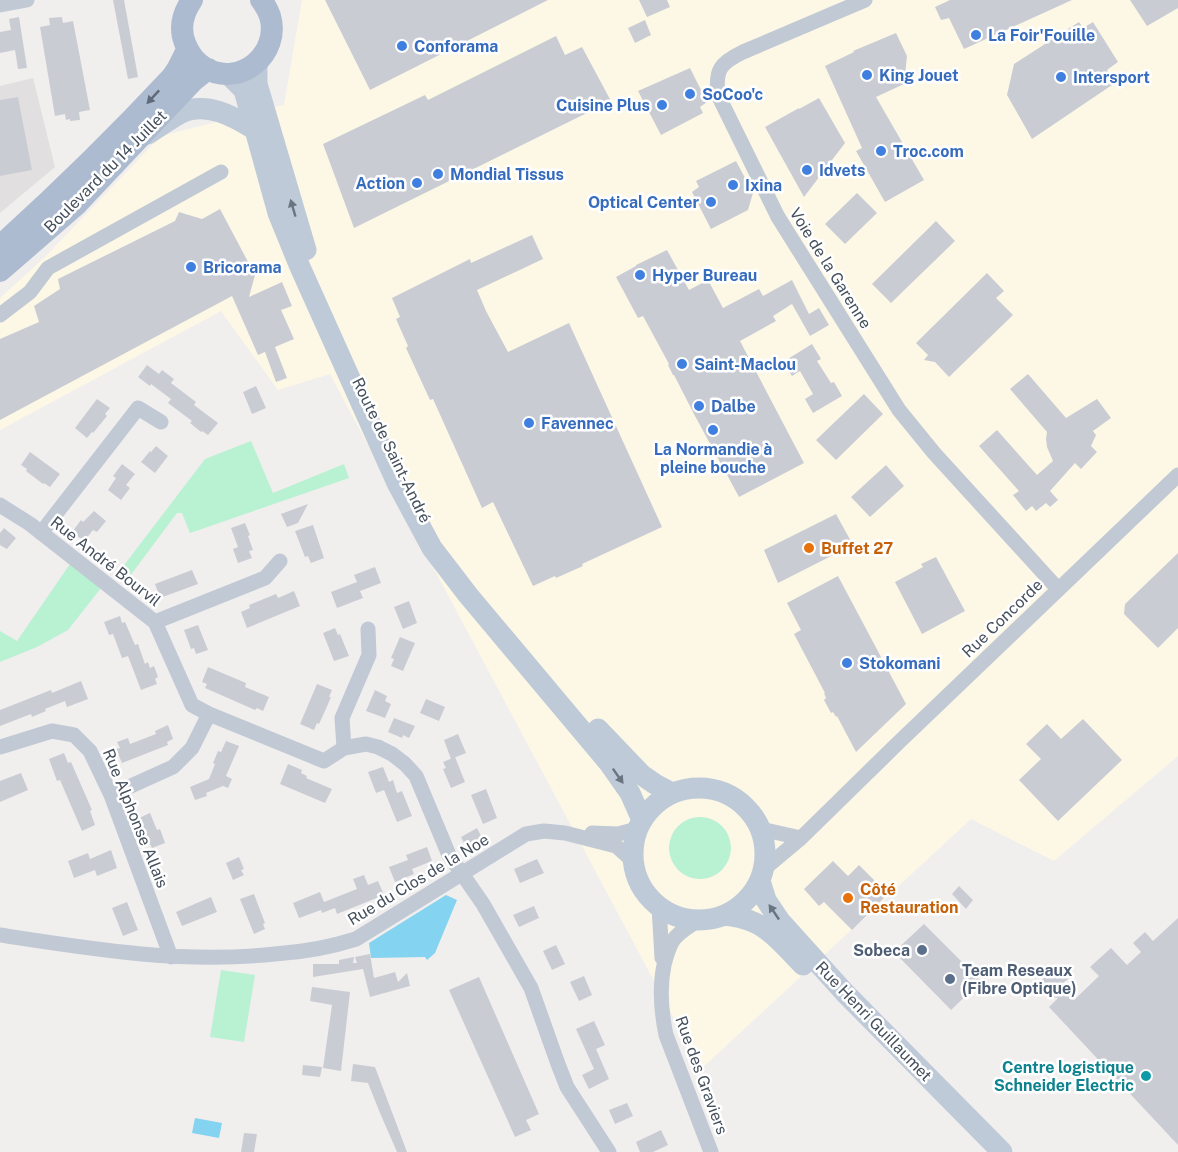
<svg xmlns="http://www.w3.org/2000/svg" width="1178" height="1152" font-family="'Public Sans',sans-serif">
<rect width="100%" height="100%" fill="#f1eeee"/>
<path fill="#fdf8e6" d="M302 0H1178V756L1054 861 971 819 701 1069 330 374 278 390 221 311 0 430V298L45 257 161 136 284 105Z"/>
<path fill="#e2dfe0" d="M33 78 55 167 0 213V86Z"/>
<path fill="#b9f1d3" d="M251 441 273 493 344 464 349 478 190 533 182 513H177L124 584 115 577 205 459Z
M70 564 101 588 68 630 37 647 0 662V631L17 641Z
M669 848a31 31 0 1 1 62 0a31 31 0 1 1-62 0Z
M221 970 255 975 244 1042 210 1037Z"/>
<path fill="#84d3f1" d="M446 895 457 900 435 953 427 960 425 957 371 958 369 943Z
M195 1118 222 1123 219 1138 192 1133Z"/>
<path fill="#caccd4" d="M113 0H124L138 77 128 79Z
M325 0H548L370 90Z
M639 0H667L670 7 647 17Z
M950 0H1072L964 49 949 18 941 20 935 7Z
M1130 0H1178V8L1147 26Z
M19 17 27 68 18 69 15 50 0 53V32L11 30 9 19Z
M62 17 63 23 73 21 90 110 79 112 80 120 70 121V119L66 120 65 114 55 116 40 27 50 25 49 18Z
M645 20 651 35 635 43 628 28Z
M1079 22 1083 28 1093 22 1118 62 1107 70 1115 83 1032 139 1007 95 1014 64Z
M896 33 907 56 904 84 876 97 924 180 885 202 856 151 862 148 825 66 854 52 853 51Z
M556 36 565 55 582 47 611 101 354 228 323 144 425 95 428 100Z
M690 68 707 102 700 107 703 113 661 135 638 91Z
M18 97 32 170 0 176V100Z
M819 98 845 143 804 197 765 127 799 108V109Z
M736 161 753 193 748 210 711 229 692 192 699 187 696 181Z
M857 193 877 213 845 244 825 224Z
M220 209 255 275 249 297 282 282 292 306 281 310 294 339 275 347 287 378 276 382 265 352 258 355 232 296 0 420V339L39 322 34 306 60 289 58 279 175 221 179 212 202 219Z
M936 221 955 241 891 303 872 284Z
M532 235 543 259 477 290 486 311 508 352 569 323 662 527 582 564 583 566 556 578 555 576 533 586 493 502 482 508 433 399 430 400 406 348 408 346 396 319 400 317 392 298 470 259 471 263Z
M667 250 689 290 708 280 723 308 759 289 763 296 792 280 809 314 819 308 829 325 810 336 792 304 773 316 776 321 740 341 804 463 739 497 695 416 674 375H673L668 365 669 364 643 316 638 318 616 277 636 266V265Z
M987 273 1004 291 996 298 1013 315 949 377 935 362 924 360 928 355 916 343Z
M812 344 821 359 817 361 831 383 834 382 842 396 813 413 805 399 813 394 800 371 792 376 783 362Z
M147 365 159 374 162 370 174 379 171 383 196 402 194 405 218 423 208 435 202 431 201 432 190 423 192 421 168 403 171 399 151 384 150 386 138 377Z
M1028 374 1066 418 1097 399 1111 418 1093 431 1096 435 1091 446 1097 452 1081 469 1075 463 1050 491 1058 500 1050 507 1046 503 1036 511 1032 506 1026 511 1013 495 1019 491 979 446 997 430 1037 475 1053 461 1047 447 1046 439 1047 432 1010 389Z
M256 386 266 408 252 414 243 392Z
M864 394 883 414 836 460 816 440Z
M97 399 110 408 105 414 107 416 93 433 92 432 87 438 75 428Z
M156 446 168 456 155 473 141 462 150 451 151 452Z
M30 452 60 474 50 487 44 483 43 484 26 471 27 469 21 465Z
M122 464 135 474 126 485 130 488 121 500 108 490 116 478 113 476Z
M886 465 904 486 870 517 851 497Z
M308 504 298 523 287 527 281 514Z
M94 511 106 521 97 532 93 530 84 541 72 532 81 520 83 522Z
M836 514 853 545 778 583 764 550Z
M245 523 250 535 248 536 253 550 249 551 252 558 238 563 233 549 238 547 231 528Z
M313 525 324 558 311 563 308 556 305 557 295 531Z
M4 528 16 538 7 549 0 545V533Z
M1178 553V628L1158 648 1124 614 1125 604Z
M936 557 965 611 922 634 895 582 923 567 921 564Z
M375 567 381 583 360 591 363 598 337 608 331 592 357 582 354 575Z
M192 570 198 584 160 598 155 584Z
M838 576 906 704 856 752 837 716 836 717 833 712 831 713 824 700 826 698 824 693H825L794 634 801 630 787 603Z
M294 591 300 606 247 628 241 612 250 608 249 605 276 594 278 598Z
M409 601 417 623 403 629 394 607Z
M120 616 122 623 125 622 135 645 138 644 145 664 148 662 150 668 154 666 158 677 155 679 157 684 141 690 128 656 122 658 113 634 109 635 104 622Z
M198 625 208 650 196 654 194 648 191 649 184 630Z
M335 628 338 635 340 634 349 656 334 661 323 633Z
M400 637 415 643 403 671 391 666 394 659 391 658Z
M208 667 246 683 245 687 269 697 263 711 257 708 255 710 205 688 207 684 202 682Z
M81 681 88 699 67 707 65 701 45 709 46 711 32 717 31 714 0 726V710L51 690 52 693Z
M317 684 332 690 329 697H331L325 711 319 724 317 723 314 730 300 724Z
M375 690 387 696 385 701 391 704 385 718 366 711Z
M426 699 445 707 439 721 420 713Z
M394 718 415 726 409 738 403 735 402 738 388 732Z
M1083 719 1122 760 1058 821 1019 780 1041 759 1026 744 1047 724 1061 739Z
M168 725 173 739 167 742 168 745 122 763 116 749 120 748 117 742 128 738 130 744 156 734 155 731Z
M458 734 466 753 451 759 444 740Z
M226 741 239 746 226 776 232 779 228 788 223 786 206 793 207 796 195 800 190 787 209 779 215 764 213 763 218 751 221 752Z
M64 753 68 763 71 762 92 810 90 811 95 825 82 831 60 780 57 781 49 759Z
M455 757 465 782 451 788 443 769 446 768 443 762Z
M288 764 302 770 301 773 307 776 306 778 332 789 325 803 280 784Z
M383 767 389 782 393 780 397 793 402 791 412 816 397 822 384 790 376 793 368 772Z
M21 773 28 790 0 802V781Z
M486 789 497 818 483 824 471 795Z
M150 813 157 830 160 829 165 843 152 848 149 842 146 843 137 819Z
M477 828 484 842 468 851 461 837Z
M427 847 432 861 412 869 414 874 395 882 389 867 408 860 406 855Z
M111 850 117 868 97 876 95 870 74 878 68 861 88 853 90 859Z
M239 857 244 869 241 870 244 875 233 880 226 863Z
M537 859 544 873 520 883 514 869Z
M833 861 848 876 859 865 888 894 852 930 824 902 819 906 804 889Z
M364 875 368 885 378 881 384 895 337 914 335 908 322 913 321 910 299 918 293 903 320 892 324 902 357 889 353 879Z
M959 886 973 900 966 909 952 894Z
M254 894 265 923 263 924 265 929 254 934 240 899Z
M211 897 217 912 182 926 176 912Z
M127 902 138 930 123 936 112 908Z
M534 906 539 918 519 927 513 915Z
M1178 918V1145L1049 1007 1058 998 1041 995 1037 992 1036 987 1038 982 1046 977 1044 975 1055 965 1068 979 1060 985 1074 1000 1099 976 1090 967 1111 948 1127 965 1141 952 1133 943 1145 932 1153 941Z
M924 924 981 981 951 1010 894 952Z
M556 945 565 964 552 970 543 951Z
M370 954 374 978 395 972 398 982 407 973 410 986 370 997 363 969 313 977V964H339V960L354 957 353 963H357L355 957Z
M584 976 592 995 579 1001 570 982Z
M479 977 539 1114 526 1120 531 1130 515 1137 449 990Z
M312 987 350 992 341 1071 323 1068 332 1005 310 1001Z
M594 1021 605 1045 596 1049 609 1079 589 1089 582 1075 594 1069 576 1029Z
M353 1064 375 1067 407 1152H397L380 1113 368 1083 351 1081Z
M303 1065 322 1067 320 1077 302 1075Z
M627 1103 633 1116 615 1124 609 1110Z
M661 1130 668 1145 653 1152H640L636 1142Z
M244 1133 257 1134 254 1152H241Z"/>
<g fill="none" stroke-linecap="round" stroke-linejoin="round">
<path stroke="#c1c9d4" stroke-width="15" d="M865 0 743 52C720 63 715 70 718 95L778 217 899 410 934 453 1058 589
M0 5 27 0
M0 315 30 292 48 268 221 172
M0 505 30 524 155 622 192 705 209 714 324 761 344 748 366 744 378 747 392 754 405 764 416 776 449 855 483 904 531 988 558 1064 567 1087 609 1152
M41 533 138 408 161 422
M155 622 265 578 280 561
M0 747 52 731 74 735 90 751 111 795 171 957
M344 748 342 718 369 655 368 629
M111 795 173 767 192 748 209 714
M761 829 801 838
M592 833 618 834 637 829
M764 869 801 838 898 743 1178 475
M659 907 662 958
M697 921C688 927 677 933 672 942 668 949 666 957 664 965 659 989 661 1011 666 1035L711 1152
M0 935C91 949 183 964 275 954 304 952 328 948 356 939L526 834 544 831 565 833 616 846 633 861"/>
<path stroke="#bfcad8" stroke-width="21" d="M257 62V84L306 250
M229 75 244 90 278 213 300 267 397 483 432 548 468 595 609 763 630 793 642 820
M148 134C159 127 170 119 181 113 206 101 233 116 254 129
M598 729 642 775 655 784 672 793
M633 854a66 66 0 1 1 132 0a66 66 0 1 1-132 0Z
M760 881 766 900 780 921 845 993 1002 1152
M725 915C735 916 744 918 753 922 771 929 789 951 803 965"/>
<path stroke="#acbbcf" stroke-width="22" d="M192 0C183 13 179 28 185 43 189 54 195 62 205 68 240 88 281 54 270 16 268 10 265 5 261 0
M0 246C60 192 117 136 172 77L178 68 187 50
M0 271 76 205 193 81 208 69"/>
</g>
<defs><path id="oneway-solid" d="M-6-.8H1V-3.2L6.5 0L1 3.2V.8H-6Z" transform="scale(1.5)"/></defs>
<use fill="#5f6b7a" href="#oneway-solid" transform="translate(153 97) rotate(133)"/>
<g fill="#6a7582">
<use href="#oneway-solid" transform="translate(293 208) rotate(-106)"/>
<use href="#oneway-solid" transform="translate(618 776) rotate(55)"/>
<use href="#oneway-solid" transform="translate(774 912) rotate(-124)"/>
</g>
<g fill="#3f7fe0" stroke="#fff" stroke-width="2">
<circle cx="976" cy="35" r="6"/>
<circle cx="402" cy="46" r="6"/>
<circle cx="867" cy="75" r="6"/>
<circle cx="1061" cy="77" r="6"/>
<circle cx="690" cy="94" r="6"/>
<circle cx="662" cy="105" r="6"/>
<circle cx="881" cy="151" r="6"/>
<circle cx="807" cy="170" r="6"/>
<circle cx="438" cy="174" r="6"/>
<circle cx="417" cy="183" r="6"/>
<circle cx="733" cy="185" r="6"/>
<circle cx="711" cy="202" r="6"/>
<circle cx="191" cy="267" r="6"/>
<circle cx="640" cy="275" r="6"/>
<circle cx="682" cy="364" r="6"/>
<circle cx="699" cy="406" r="6"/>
<circle cx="529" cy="423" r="6"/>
<circle cx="713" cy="430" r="6"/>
<circle cx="847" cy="663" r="6"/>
</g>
<g fill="#e8710a" stroke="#fff" stroke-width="2">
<circle cx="809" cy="548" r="6"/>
<circle cx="848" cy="898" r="6"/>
</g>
<g fill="#5c6f8a" stroke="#fff" stroke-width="2">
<circle cx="922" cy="950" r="6"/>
<circle cx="950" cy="979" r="6"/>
</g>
<circle fill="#0f9aa8" stroke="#fff" stroke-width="2" cx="1146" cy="1076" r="6"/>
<g text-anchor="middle" stroke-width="5" stroke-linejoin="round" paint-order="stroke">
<g font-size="16" font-weight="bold" fill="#366cbe" stroke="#fff" text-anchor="start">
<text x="988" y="41">La Foir'Fouille</text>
<text x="414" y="52">Conforama</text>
<text x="879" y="81">King Jouet</text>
<text x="1073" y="83">Intersport</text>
<text x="702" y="100">SoCoo'c</text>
<text x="650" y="111" text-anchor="end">Cuisine Plus</text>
<text x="893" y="157">Troc.com</text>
<text x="819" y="176">Idvets</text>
<text x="450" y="180">Mondial Tissus</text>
<text x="405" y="189" text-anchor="end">Action</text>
<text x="745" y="191">Ixina</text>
<text x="699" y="208" text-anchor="end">Optical Center</text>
<text x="203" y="273">Bricorama</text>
<text x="652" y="281">Hyper Bureau</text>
<text x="694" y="370">Saint-Maclou</text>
<text x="711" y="412">Dalbe</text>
<text x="541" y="429">Favennec</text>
<text x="713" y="455" text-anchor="middle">La Normandie à<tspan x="713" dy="18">pleine bouche</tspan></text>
<text x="859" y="669">Stokomani</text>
</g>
<g font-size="16" fill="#45505d" stroke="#fff">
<text transform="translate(105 171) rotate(-45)" y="6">Boulevard du 14 Juillet</text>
<text transform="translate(831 268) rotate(58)" y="6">Voie de la Garenne</text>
<text transform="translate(392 450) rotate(64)" y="6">Route de Saint-André</text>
<text transform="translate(106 561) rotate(38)" y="6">Rue André Bourvil</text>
<text transform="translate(1002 618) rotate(-44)" y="6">Rue Concorde</text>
<text transform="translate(136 818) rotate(68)" y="6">Rue Alphonse Allais</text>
<text transform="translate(418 879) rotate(-31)" y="6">Rue du Clos de la Noe</text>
<text transform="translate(874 1021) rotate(46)" y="6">Rue Henri Guillaumet</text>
<text transform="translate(702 1075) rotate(70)" y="6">Rue des Graviers</text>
</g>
<g font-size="16" font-weight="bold" fill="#c56008" stroke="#fff" text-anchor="start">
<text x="821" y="554">Buffet 27</text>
<text x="860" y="895">Côté<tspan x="860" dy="18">Restauration</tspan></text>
</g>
<g font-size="16" font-weight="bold" fill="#4e5e75" stroke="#fff" text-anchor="end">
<text x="910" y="956">Sobeca</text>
<text x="962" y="976" text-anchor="start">Team Reseaux<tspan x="962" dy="18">(Fibre Optique)</tspan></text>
</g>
<g font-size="16" font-weight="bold" fill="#0d838f" stroke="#fff" text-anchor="end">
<text x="1134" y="1073">Centre logistique<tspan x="1134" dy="18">Schneider Electric</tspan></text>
</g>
</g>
</svg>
